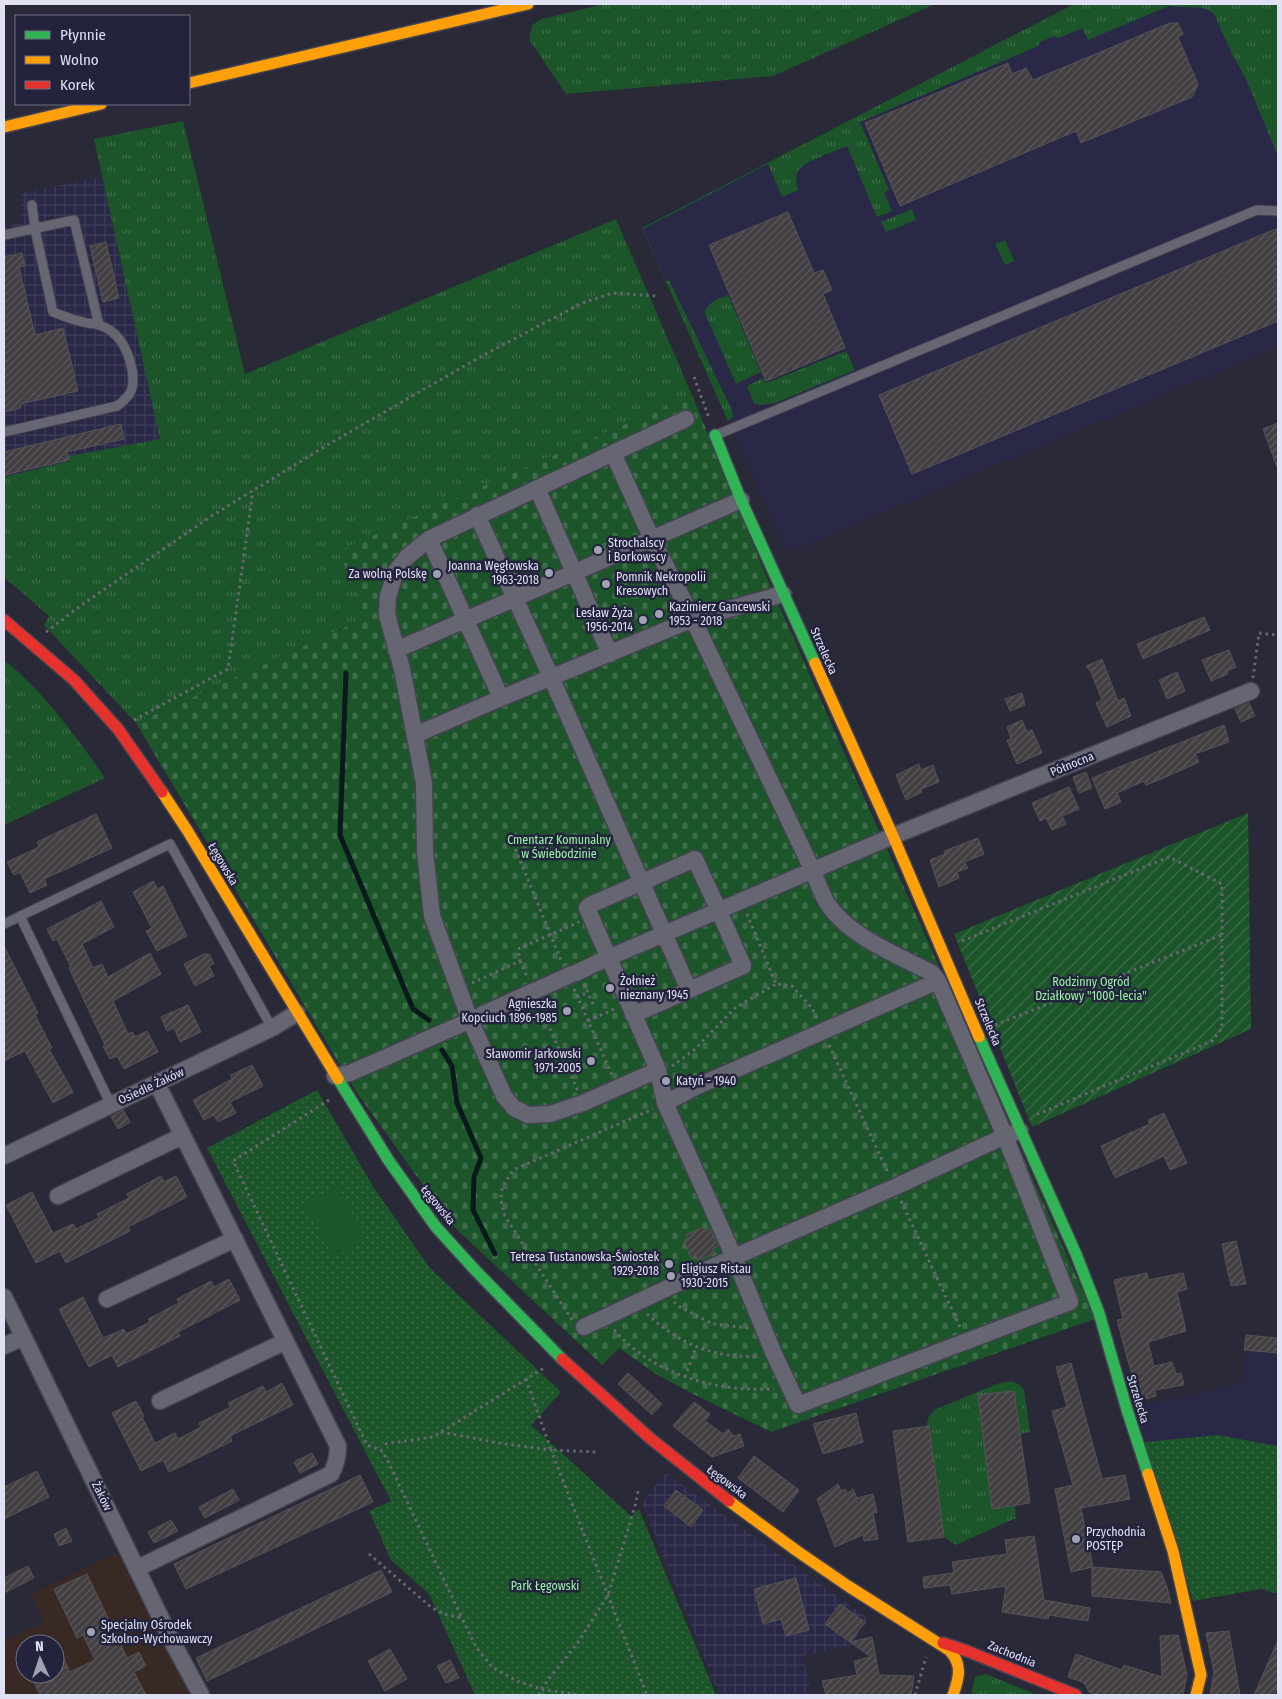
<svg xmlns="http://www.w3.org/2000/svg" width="1282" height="1699" font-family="'Fira Sans Condensed',sans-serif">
<defs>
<pattern id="industrial-grid" width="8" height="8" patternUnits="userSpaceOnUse" patternTransform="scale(1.25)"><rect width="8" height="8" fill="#292947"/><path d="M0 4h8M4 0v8" fill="none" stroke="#3e3e59"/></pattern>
<pattern id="grass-tufts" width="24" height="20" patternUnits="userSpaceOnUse" patternTransform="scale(1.25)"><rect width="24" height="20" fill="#1c5529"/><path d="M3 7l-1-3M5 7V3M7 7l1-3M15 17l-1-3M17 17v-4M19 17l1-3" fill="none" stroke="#3d6d49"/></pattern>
<pattern id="cemetery-stones" width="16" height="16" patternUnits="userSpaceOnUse" patternTransform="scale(1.25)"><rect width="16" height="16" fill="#1c5529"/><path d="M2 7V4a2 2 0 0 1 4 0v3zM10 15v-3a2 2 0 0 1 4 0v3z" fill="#3d6d49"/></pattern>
<pattern id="park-dots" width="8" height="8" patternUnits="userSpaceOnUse" patternTransform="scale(1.25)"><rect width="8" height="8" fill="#1c5529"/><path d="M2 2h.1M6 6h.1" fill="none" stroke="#3d6d49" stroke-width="1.8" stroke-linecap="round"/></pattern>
<pattern id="garden-furrows" width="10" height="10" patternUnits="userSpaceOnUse" patternTransform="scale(1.25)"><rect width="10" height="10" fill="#1c5529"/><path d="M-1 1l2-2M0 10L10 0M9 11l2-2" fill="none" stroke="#3d6d49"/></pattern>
<pattern id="building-hatch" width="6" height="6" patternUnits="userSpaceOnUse" patternTransform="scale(1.25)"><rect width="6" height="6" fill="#423e41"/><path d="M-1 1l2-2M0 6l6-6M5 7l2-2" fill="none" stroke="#5d5a5d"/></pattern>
</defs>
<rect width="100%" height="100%" fill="#292937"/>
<path fill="#292947" d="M1074 4H1191L1278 11V347L787 553 642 229Z
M1246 1335 1278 1338V1446L1218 1435 1145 1442 1133 1407 1243 1383Z"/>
<path fill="url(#industrial-grid)" d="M102 177 160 439 70 456 71 461 4 477V227L21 223 22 193Z
M666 1473 869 1619 851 1645 803 1656 812 1695H719L642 1502Z"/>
<path fill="#392924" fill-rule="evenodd" d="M117 1553 189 1695H4V1642L44 1622 31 1594ZM25 1644H55V1674H25Z"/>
<path fill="url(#grass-tufts)" d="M604 4H935L773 76 566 94 530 41V34L532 25 542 19Z
M1074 4H1278V156L1245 77 1233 56 1214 14 1212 12 1203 8 1169 6 1088 40 1082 28 1059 38 1054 36 1040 42 1038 46 860 122 889 190 884 192 892 211 877 217 847 146C836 151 804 161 798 171 795 177 796 184 798 190L782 197 768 164 643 229 666 281 669 280 732 410 733 417 728 421 642 228Z
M183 121 245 374 616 219 692 395 476 489 340 551 365 618 136 723 44 625 49 616 4 577V477L70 461 69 456 160 439 94 139Z
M912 209 916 220 886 232 881 222Z
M1005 240 1014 261 1005 265 995 244Z
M728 295 761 372 736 384 705 313C707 302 719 299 728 295Z
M846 351 855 370 775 403 760 405 754 403 747 386 763 378 766 383Z
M4 660C45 693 75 735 105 778L4 825Z
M1011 1381 1020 1385 1024 1390 1030 1432 1020 1434 1014 1391 978 1396 992 1508 1015 1506 1016 1518 956 1545 944 1537 929 1427H926L929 1416 934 1410 997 1384Z
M986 1674 1037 1695H971L975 1677Z"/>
<path fill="url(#cemetery-stones)" d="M692 395 767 578 1095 1319 771 1432 689 1392 656 1374 619 1348 602 1365 451 1224 355 1090 136 723 365 618 339 551 476 489Z"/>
<path fill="url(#park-dots)" d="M317 1090 374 1188 430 1268 561 1392 531 1425 631 1516 639 1509 716 1695H475L429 1594 391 1560 369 1511 391 1501 207 1148Z
M1218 1435 1278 1446V1594L1261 1589 1193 1601 1145 1442Z"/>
<path fill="url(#garden-furrows)" d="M1248 813 1251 1029 1032 1127 954 934Z"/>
<path fill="#1c5529" d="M337 1186 366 1240 334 1257 305 1203Z"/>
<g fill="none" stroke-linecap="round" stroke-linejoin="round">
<path stroke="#0a191c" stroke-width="5" d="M346 673 340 835 413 1009 429 1020
M442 1050 452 1066 457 1103 481 1158 474 1177 473 1210 495 1254"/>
</g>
<path fill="url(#building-hatch)" stroke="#575256" d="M1170 23H1178L1183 34 1178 37 1198 84 1192 97 1081 143 1076 131 900 206 865 123 1008 63 1012 74 1026 68 1033 80Z
M788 212 814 273 823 270 832 290 823 294 845 348 766 381 709 245Z
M1278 228V321L912 474 879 395Z
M106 242 119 298 103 302 90 246Z
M22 253 25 266 19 267 35 335 63 328 78 391 20 404 21 408 4 412V257Z
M1278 423V466L1277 467 1263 429Z
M121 424 124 439 67 452 69 460 4 475V452Z
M1204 617 1210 630 1143 659 1137 644Z
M1229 650 1236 667 1227 671 1228 674 1211 681 1202 660Z
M1102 659 1118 701 1124 698 1131 716 1107 727 1096 703 1102 700 1091 672 1086 666Z
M1177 672 1185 691 1167 699 1159 680Z
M1022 693 1025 705 1010 711 1005 699Z
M1249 703 1255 716 1241 722 1235 709Z
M1022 720 1027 732 1032 730 1042 753 1017 764 1007 740 1011 739 1007 727Z
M1224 725 1229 742 1195 754 1199 762 1166 777 1146 785 1144 781 1117 793 1121 802 1105 809 1092 778Z
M919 764 921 770 933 765 939 782 921 789 922 792 906 800 896 775Z
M1086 772 1092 788 1079 793 1073 777Z
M1069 787 1079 809 1062 816 1066 824 1052 830 1046 818 1040 821 1032 803Z
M96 814 112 848 44 879 47 885 30 893 20 872 14 875 7 862 39 847 37 842Z
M978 838 984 854 964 862 968 868 957 872 959 878 939 887 930 860 945 854 944 851Z
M153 881 158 889 163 886 187 936 157 951 146 931 152 928 133 892Z
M101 901 114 927 82 944 93 968 102 964 108 977 150 953 161 974 113 1001 128 1034 132 1032 135 1037 147 1031 158 1052 124 1069 117 1056 110 1059 103 1046 105 1045 69 968 71 967 57 939 53 941 47 929Z
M4 946 38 1013 35 1015 52 1048 49 1049 73 1092 53 1103 25 1051 4 1061Z
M204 954H209L214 964 209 966 214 976 195 986 184 964Z
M188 1005 201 1032 180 1042 174 1028 167 1031 161 1017Z
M252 1065 263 1086 230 1102 236 1113 218 1122 214 1115 204 1120 193 1100 232 1079 231 1075Z
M123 1110 130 1122 118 1129 111 1117Z
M1164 1113 1187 1163 1170 1170 1164 1156 1115 1178 1101 1146 1150 1124 1148 1120Z
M161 1176 164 1182 176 1176 187 1197 128 1227 130 1231 66 1263 60 1251 36 1263 6 1205 32 1192 53 1233 73 1224 76 1229 99 1218 97 1214 129 1198 127 1194Z
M703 1227 705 1231 710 1229 718 1246 713 1248 715 1253 698 1261 696 1256 691 1258 684 1241 688 1239 686 1235Z
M1236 1241 1246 1284 1231 1286 1222 1244Z
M1147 1273 1148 1280 1183 1273 1187 1289 1177 1292 1186 1331 1148 1342 1154 1366 1172 1362 1176 1374 1181 1373 1184 1385 1155 1390 1156 1396 1139 1401 1117 1320 1123 1319 1114 1280Z
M229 1279 240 1300 178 1332 180 1336 118 1367 112 1355 89 1367 59 1309 83 1297 103 1338 124 1329 126 1334 150 1322 148 1319 179 1303 177 1299 211 1281 214 1287Z
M1246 1335 1278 1338V1353L1244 1350Z
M1071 1363 1102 1479 1125 1475 1130 1499 1081 1508 1093 1567 1071 1572 1055 1489 1073 1485 1052 1411 1067 1407 1056 1367Z
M628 1373 662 1404 652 1415 618 1384Z
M282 1383 293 1405 230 1436 232 1441 169 1472 163 1460 141 1471 112 1413 136 1401 144 1416 142 1417 155 1443 175 1433 178 1439 201 1427 199 1423 231 1407 228 1403 263 1386 266 1392Z
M1014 1391 1030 1503 992 1509 978 1395Z
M694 1402 710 1414 705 1421 723 1434 728 1429 734 1436 740 1434 744 1446 712 1457 673 1426Z
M856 1413 863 1442 823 1454 813 1424Z
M929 1426 944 1537 908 1542 893 1431Z
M312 1453 318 1464 300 1473 294 1462Z
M754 1456 799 1490 783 1512 738 1478Z
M37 1471 49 1497 4 1519V1487Z
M360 1475 373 1502 186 1589 174 1564Z
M838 1484 841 1491 845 1489 848 1493 853 1489 857 1498 873 1494 877 1513H873L878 1539 864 1541 863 1535 835 1547 817 1499Z
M233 1489 239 1500 205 1518 199 1507Z
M676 1490 703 1510 691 1527 664 1506Z
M171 1520 178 1531 154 1543 148 1532Z
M66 1528 72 1541 59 1546 54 1534Z
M1034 1536 1044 1600 1090 1608 1088 1621 1049 1615 1048 1619 1002 1612 1006 1586 952 1594 950 1585 924 1588 923 1577 954 1573 952 1562 1007 1554 1005 1540Z
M28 1566 34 1578 4 1593V1578Z
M1092 1567 1161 1572 1167 1587 1171 1603 1092 1596Z
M381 1570 392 1592 207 1681 196 1658Z
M87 1574 127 1658 139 1652 146 1666 134 1672 146 1695H40L30 1674H55V1640L70 1672 95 1660 83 1635 77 1638 54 1589Z
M796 1578 809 1630 786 1636 781 1619 763 1624 754 1589Z
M840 1604 865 1622 850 1642 825 1624Z
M1229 1631 1240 1695H1210L1214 1672 1206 1633Z
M1178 1635 1187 1675 1183 1695H1100L1089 1692 1086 1686 1082 1682 1068 1677 1076 1654 1122 1670 1124 1665 1162 1677 1160 1636Z
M872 1637 879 1675 914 1676 911 1695H826L822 1681 857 1675 854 1661 871 1657 850 1642Z
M1278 1640V1686L1274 1695H1254Z
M390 1649 407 1679 385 1691 368 1661Z
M450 1660 459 1678 446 1683 437 1666Z"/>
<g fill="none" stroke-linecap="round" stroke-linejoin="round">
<defs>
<path id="lane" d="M4 235 74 220 99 325
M4 432 117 406C132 395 135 388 132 369 128 350 119 331 99 325 94 323 88 324 83 322 73 320 63 316 53 312L35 229 32 205
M716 435 1257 210 1278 211
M20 916 111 1105
M4 924 170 844 272 1028"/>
<path id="street" d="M686 419 429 539 407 557 396 571 388 596 387 615 402 669 424 783 425 852 432 916 470 1020 504 1096 514 1108 528 1115 550 1114 583 1103 658 1070 665 1103 734 1257 774 1354 798 1405 1070 1302 1005 1136 1020 1131
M537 488 610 654
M477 515 551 677 689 990
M429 539 501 698
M396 650 741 500
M415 735 501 698 693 619 783 594
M603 960 893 836 1251 691
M576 973 601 961
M539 989 572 974
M483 1014 536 990
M633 1015 743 966 719 911 695 859 590 905 587 908 658 1070
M335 1076 350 1073 478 1017
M665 1103 700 1085 938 981
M4 1156 272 1028 297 1013
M58 1196 182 1136
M4 1297 174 1645 201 1695
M107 1299 235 1239
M584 1327 734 1257 895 1187 1005 1136 938 981 932 973C897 955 849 937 827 903 821 893 817 881 813 871L693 619 651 537 613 453
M4 1346 23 1337
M160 1401 284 1342
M138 1568 331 1474C336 1465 338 1457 338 1446L157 1084"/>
<path id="fast" d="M715 435 741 500 815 663
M979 1037 1076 1254 1099 1313 1127 1410 1148 1474
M338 1079 389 1161 436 1227 475 1270 562 1359"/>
<path id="slow" d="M189 83 528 4
M4 127 101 104
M815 663 893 836 979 1037
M162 792 187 830 338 1079
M1148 1474 1173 1551 1201 1675 1196 1695
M729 1501 797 1551 848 1586 949 1650C963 1664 959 1678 953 1695"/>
<path id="jam" d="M4 620 74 680 118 729 162 792
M562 1359 651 1439 729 1501
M943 1643 967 1651 1076 1695"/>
</defs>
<use href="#lane" stroke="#444451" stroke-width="11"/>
<use href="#street" stroke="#444451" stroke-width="19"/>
<use href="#fast" stroke="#444451" stroke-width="14"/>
<use href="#slow" stroke="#444451" stroke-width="14"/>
<use href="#jam" stroke="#444451" stroke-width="14"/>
<path stroke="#676872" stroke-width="3" stroke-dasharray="2.5 4" stroke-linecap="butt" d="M694 377 709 418
M46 632 83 604 213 515 329 444 480 357 582 303 613 293 657 296
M1253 678 1259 633 1278 635
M134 720 228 669 253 491
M513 843 562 963
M747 914 776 984 792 986 812 1008 817 1019
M962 941 1169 857 1222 884V1028L1212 1041 1033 1116
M520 961 528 979
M472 983 520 961 518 949 579 922
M584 984 594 1006
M574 989 612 1075
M577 997 588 992
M539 1005 578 1091
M588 1021 614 1009
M995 1025 1222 935
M829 1045 888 1173
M672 1066 694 1050 735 1008 776 984
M329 1100 233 1161 367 1445 381 1450 387 1459 462 1618
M901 1201 960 1327
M674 1302 678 1306 713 1324 749 1328
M647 1314C680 1344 714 1359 759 1356
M572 1320 505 1216C498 1193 500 1187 515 1169L653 1109
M614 1330C654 1375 716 1392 774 1389
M685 1377 696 1347
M526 1379 551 1450 598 1452
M441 1432 499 1443 551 1450 647 1695
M385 1444 433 1437 544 1368
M369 1554 432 1608 444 1614 462 1618 476 1647 492 1667 517 1681 541 1689 578 1695
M539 1695 541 1689 579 1641 608 1595 635 1506 638 1491
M915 1695 926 1657"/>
<use href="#lane" stroke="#666672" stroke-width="9"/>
<use href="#street" stroke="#666672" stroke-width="16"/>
<use href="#fast" stroke="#30b455" stroke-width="11"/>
<use href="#slow" stroke="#ff9f0a" stroke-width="11"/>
<use href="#jam" stroke="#e5322d" stroke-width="11"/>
</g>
<g fill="#a0a1b2" stroke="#23233d" stroke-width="2">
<circle cx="598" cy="550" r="5"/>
<circle cx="549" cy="573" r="5"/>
<circle cx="437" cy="574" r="5"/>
<circle cx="606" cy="584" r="5"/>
<circle cx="659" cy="614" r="5"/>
<circle cx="643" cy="620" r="5"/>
<circle cx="610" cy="988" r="5"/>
<circle cx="567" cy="1011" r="5"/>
<circle cx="591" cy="1061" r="5"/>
<circle cx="666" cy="1081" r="5"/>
<circle cx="669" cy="1264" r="5"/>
<circle cx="671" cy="1276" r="5"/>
<circle cx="1076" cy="1539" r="5"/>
<circle cx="91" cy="1632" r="5"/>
</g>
<g text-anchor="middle" stroke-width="5" stroke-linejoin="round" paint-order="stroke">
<g font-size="12" fill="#e0e2f4" stroke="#23233d" text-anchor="start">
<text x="608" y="547">Strochalscy<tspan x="608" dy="14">i Borkowscy</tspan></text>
<text x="539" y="570" text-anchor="end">Joanna Węgłowska<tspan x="539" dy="14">1963-2018</tspan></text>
<text x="427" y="578" text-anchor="end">Za wolną Polskę</text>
<text x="616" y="581">Pomnik Nekropolii<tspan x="616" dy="14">Kresowych</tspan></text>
<text x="669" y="611">Kazimierz Gancewski<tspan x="669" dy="14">1953 - 2018</tspan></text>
<text x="633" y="617" text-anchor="end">Lesław Żyża<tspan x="633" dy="14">1956-2014</tspan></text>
<text x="620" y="985">Żołnież<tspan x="620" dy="14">nieznany 1945</tspan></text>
<text x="557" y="1008" text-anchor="end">Agnieszka<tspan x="557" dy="14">Kopciuch 1896-1985</tspan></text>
<text x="581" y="1058" text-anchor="end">Sławomir Jarkowski<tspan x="581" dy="14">1971-2005</tspan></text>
<text x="676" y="1085">Katyń - 1940</text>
<text x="659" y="1261" text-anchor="end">Tetresa Tustanowska-Świostek<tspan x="659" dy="14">1929-2018</tspan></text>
<text x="681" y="1273">Eligiusz Ristau<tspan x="681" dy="14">1930-2015</tspan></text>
<text x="1086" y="1536">Przychodnia<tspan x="1086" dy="14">POSTĘP</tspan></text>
<text x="101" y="1629">Specjalny Ośrodek<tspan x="101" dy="14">Szkolno-Wychowawczy</tspan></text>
</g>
<g font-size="12" fill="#e0e2f4" stroke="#23233d">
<text transform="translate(824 651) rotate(66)" y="4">Strzelecka</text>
<text transform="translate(1072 764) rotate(-22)" y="4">Północna</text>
<text transform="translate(223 864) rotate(59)" y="4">Łęgowska</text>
<text transform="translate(988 1022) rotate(67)" y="4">Strzelecka</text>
<text transform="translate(151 1086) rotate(-25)" y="4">Osiedle Żaków</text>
<text transform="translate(438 1205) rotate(51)" y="4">Łęgowska</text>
<text transform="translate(1138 1399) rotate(73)" y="4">Strzelecka</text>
<text transform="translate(727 1482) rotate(37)" y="4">Łęgowska</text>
<text transform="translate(102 1496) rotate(64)" y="4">Żaków</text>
<text transform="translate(1012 1654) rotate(22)" y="4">Zachodnia</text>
</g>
<g font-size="12" fill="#99f7a3" stroke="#23233d">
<text x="559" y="844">Cmentarz Komunalny<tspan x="559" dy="14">w Świebodzinie</tspan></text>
<text x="1091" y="986">Rodzinny Ogród<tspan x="1091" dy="14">Działkowy "1000-lecia"</tspan></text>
<text x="545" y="1590">Park Łęgowski</text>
</g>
</g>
<rect width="1282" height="1699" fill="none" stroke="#e0e2f4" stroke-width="10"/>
<rect x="15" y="15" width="175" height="90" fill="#23233d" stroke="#6f6f86"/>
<rect x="25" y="31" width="25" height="8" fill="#30b455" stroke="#6f6f86"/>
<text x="60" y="40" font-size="15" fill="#e0e2f4">Płynnie</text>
<rect x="25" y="56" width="25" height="8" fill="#ff9f0a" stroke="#6f6f86"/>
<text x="60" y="65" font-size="15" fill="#e0e2f4">Wolno</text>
<rect x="25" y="81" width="25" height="8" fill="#e5322d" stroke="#6f6f86"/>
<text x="60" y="90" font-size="15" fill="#e0e2f4">Korek</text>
<g transform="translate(40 1659) rotate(357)"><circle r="24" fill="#23233d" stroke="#6f6f86"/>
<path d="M0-4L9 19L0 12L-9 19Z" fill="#a0a1b2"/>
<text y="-8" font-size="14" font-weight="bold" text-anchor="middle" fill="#e0e2f4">N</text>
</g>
</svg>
